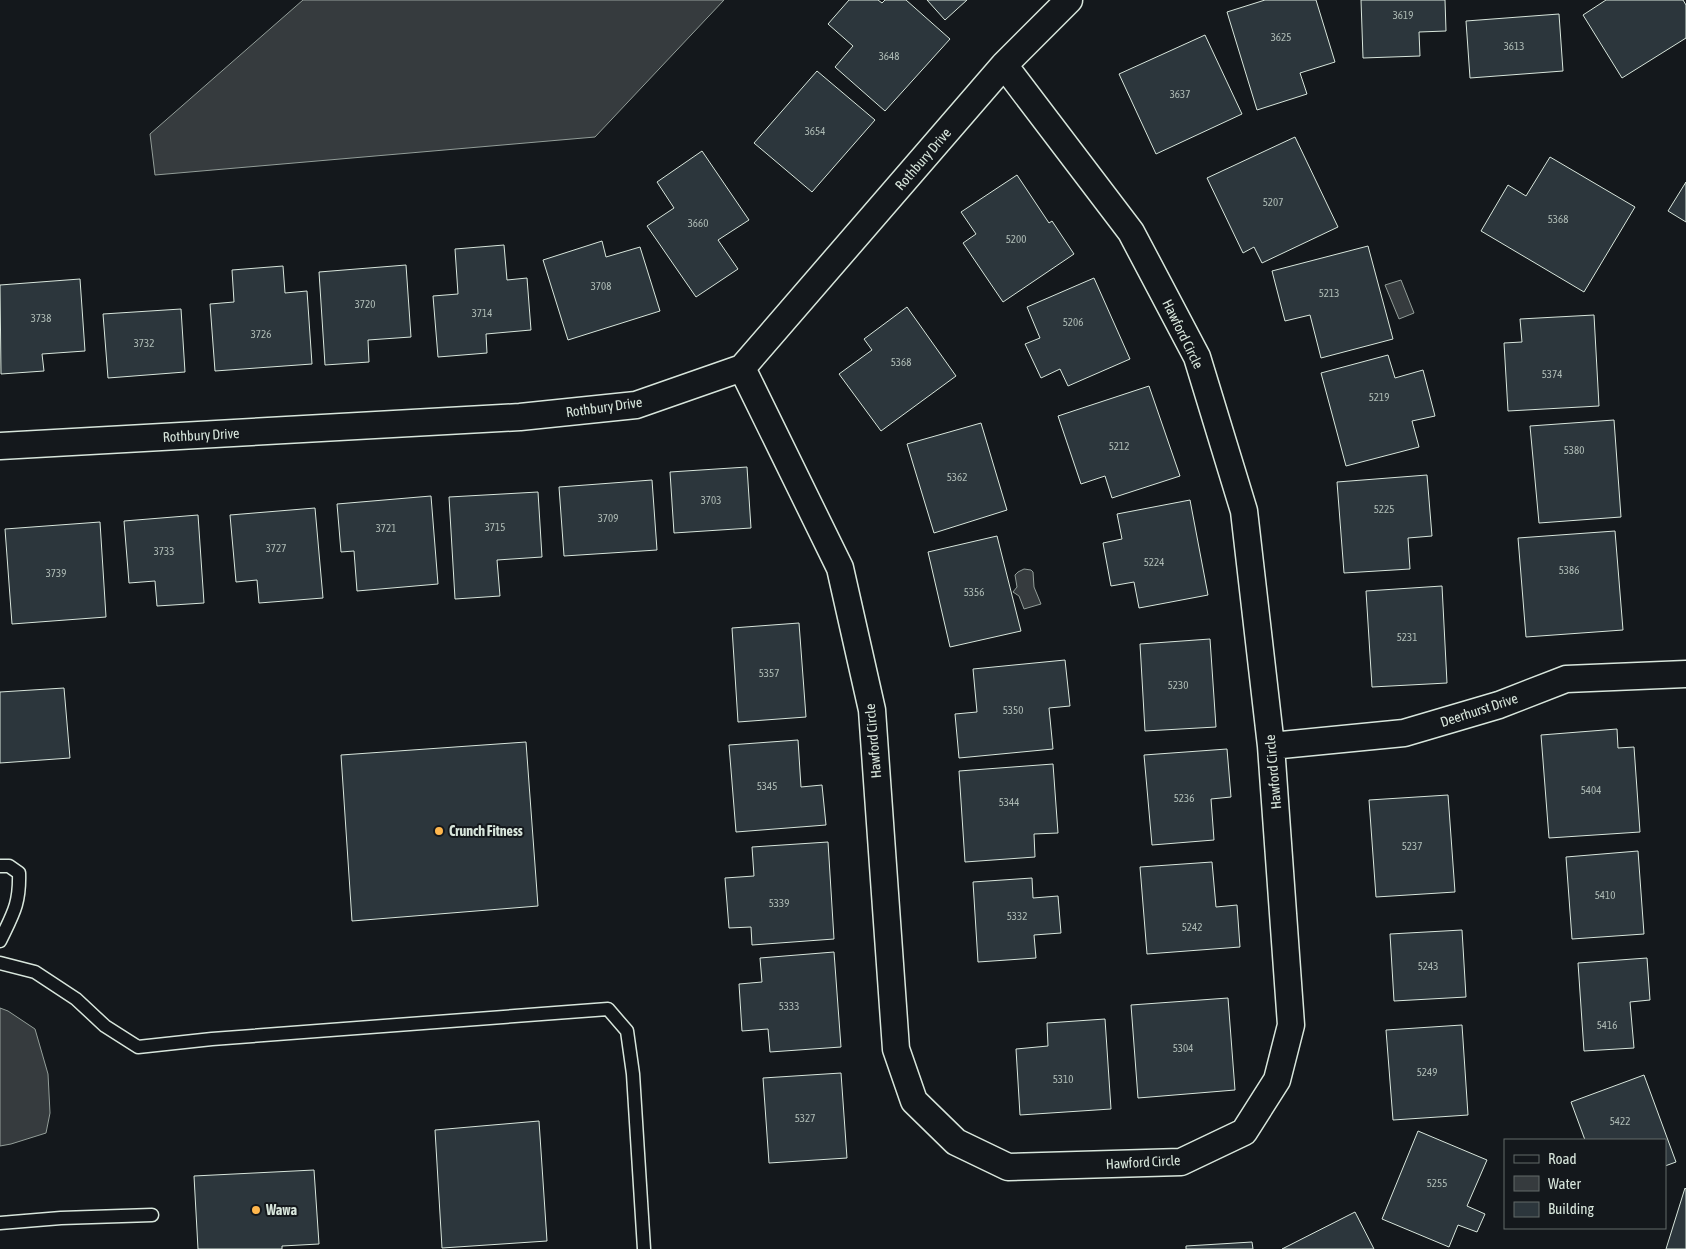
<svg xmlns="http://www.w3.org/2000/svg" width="1686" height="1249" font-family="'Asap Condensed',sans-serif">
<rect width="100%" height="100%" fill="#14181c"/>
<path fill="#363b3e" stroke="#939e99" d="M303 0H724L595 137 155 175 150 134Z
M1401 280 1414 313 1399 319 1385 285Z
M1024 569 1031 570 1033 572 1034 587 1041 604 1024 609 1019 596 1013 592 1017 587 1015 575 1018 572Z
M0 1008 8 1011 35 1029 48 1074 50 1113 46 1133 11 1144 0 1146Z"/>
<path fill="#2c363c" stroke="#d8e6dc" d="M849 0H878L882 3 885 0H906L950 39 885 111 835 67 853 46 828 24Z
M927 0H967L945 20Z
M1265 0H1316L1335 62 1300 73 1307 94 1257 110 1227 12Z
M1361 0H1445L1446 31 1419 32 1420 56 1363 58Z
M1606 0H1683L1686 5V38L1622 78 1583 15Z
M1559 14 1563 71 1470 78 1466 21Z
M1205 35 1242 114 1156 154 1119 74Z
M817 71 875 120 812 192 754 143Z
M1295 137 1338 227 1262 263 1254 247 1243 253 1207 178Z
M702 151 749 220 718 240 738 269 696 297 647 226 674 208 657 182Z
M1550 157 1635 207 1584 292 1481 231 1508 185 1526 196Z
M1017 175 1049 223 1052 221 1074 254 1003 302 963 243 976 234 961 212Z
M1686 182V222L1668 211Z
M602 241 606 257 640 247 660 311 568 340 543 260Z
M504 245 507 280 527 278 531 330 486 334 487 353 438 357 433 296 458 294 455 249Z
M1368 246 1393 339 1321 358 1310 315 1285 321 1272 271Z
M406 265 411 337 368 340 369 362 325 365 319 272Z
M283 266 285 293 307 291 312 364 215 371 210 304 234 302 232 270Z
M1094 278 1130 359 1068 386 1060 369 1041 378 1025 344 1040 338 1027 307Z
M80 279 85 351 42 354 44 371 1 374 0 285Z
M907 307 956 376 881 431 839 374 872 350 864 339Z
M181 309 185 372 108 378 103 314Z
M1594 315 1599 406 1508 411 1504 343 1522 342 1520 319Z
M1388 355 1395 378 1423 370 1435 416 1412 421 1419 447 1346 466 1321 373Z
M1149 386 1180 476 1112 498 1105 476 1081 484 1058 416Z
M1614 420 1621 517 1539 523 1530 426Z
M981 423 1007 510 934 533 907 444Z
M747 467 751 528 674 533 670 472Z
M1427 475 1432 536 1408 538 1410 569 1344 573 1337 482Z
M652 480 657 550 564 556 559 487Z
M538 492 542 557 497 560 500 596 455 599 449 497Z
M431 496 438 584 357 591 354 551 341 552 337 504Z
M1190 500 1208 595 1139 608 1134 582 1111 586 1103 543 1122 539 1117 514Z
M315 508 323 598 259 603 257 580 236 582 230 515Z
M198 515 204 603 157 606 155 581 129 583 124 521Z
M100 522 106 617 12 624 5 529Z
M1615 531 1623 630 1526 637 1518 538Z
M997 536 1021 631 950 647 928 552Z
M1442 586 1447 683 1372 687 1366 591Z
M799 623 806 717 738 722 732 628Z
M1210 639 1216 727 1145 731 1140 644Z
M1065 660 1070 706 1049 708 1053 749 959 758 955 714 977 712 973 669Z
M64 688 70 758 0 763V692Z
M1617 729 1618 748 1634 747 1640 832 1549 838 1541 735Z
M798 740 801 787 822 785 826 825 736 832 729 745Z
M526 742 538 906 352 921 341 755Z
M1227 749 1231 797 1211 799 1214 840 1152 845 1144 755Z
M1053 764 1058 833 1034 834 1035 857 965 862 959 771Z
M1448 795 1455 892 1376 897 1369 800Z
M828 842 834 939 752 945 751 927 729 928 725 878 754 876 752 847Z
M1638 851 1644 934 1572 939 1566 857Z
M1212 862 1216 907 1237 905 1240 947 1147 954 1140 867Z
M1032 878 1033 898 1058 896 1061 933 1034 935 1036 958 978 962 973 882Z
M1462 930 1466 997 1394 1001 1390 934Z
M834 952 841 1047 770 1052 768 1029 742 1031 739 984 762 982 760 958Z
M1647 958 1650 1000 1630 1002 1634 1048 1584 1051 1578 963Z
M1228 998 1235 1090 1138 1098 1131 1005Z
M1105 1019 1111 1109 1020 1115 1016 1049 1048 1046 1047 1023Z
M1462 1025 1468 1115 1393 1120 1386 1030Z
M841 1073 847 1158 769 1163 763 1078Z
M1644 1075 1676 1162 1665 1166V1140H1585L1571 1102Z
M539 1121 547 1241 442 1248 435 1130Z
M1418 1131 1487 1160 1467 1206 1485 1214 1477 1232 1458 1225 1449 1247 1382 1219Z
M314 1170 319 1244 282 1246V1249H198L194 1176Z
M1685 1188 1686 1189V1249H1666Z
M1355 1212 1374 1249H1282Z
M1252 1242 1253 1249H1186V1246Z"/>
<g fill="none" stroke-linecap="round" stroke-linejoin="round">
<defs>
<path id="service" d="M0 866H9L19 873C20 904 13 914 0 941
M0 963 35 972 76 999 105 1026 138 1047 212 1039 608 1009 627 1031 633 1074 644 1249
M0 1223 61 1218 152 1215"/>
<path id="minor" d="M742 368 840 568 872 710 896 1049 914 1101 956 1142 1008 1167 1181 1162 1244 1132 1277 1080 1291 1025 1271 746 1244 511 1197 357 1131 232 1004 65
M0 446 520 417 636 405 742 368 1004 65 1069 0
M1271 746 1404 733 1499 705 1566 679 1686 674"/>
</defs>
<use href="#service" stroke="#d8e6dc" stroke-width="15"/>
<use href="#minor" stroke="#d8e6dc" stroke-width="29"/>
<use href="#service" stroke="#14181c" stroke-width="12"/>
<use href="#minor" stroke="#14181c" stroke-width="26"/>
</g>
<g fill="#ffb74d" stroke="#14181c" stroke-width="2">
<circle cx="439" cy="831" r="5"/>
<circle cx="256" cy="1210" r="5"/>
</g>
<g text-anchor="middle" stroke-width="4" stroke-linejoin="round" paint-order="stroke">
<g font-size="11" fill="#adbab4">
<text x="1403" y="19">3619</text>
<text x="1281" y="41">3625</text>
<text x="1514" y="50">3613</text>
<text x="889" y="60">3648</text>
<text x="1180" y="98">3637</text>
<text x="815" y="135">3654</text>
<text x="1273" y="206">5207</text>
<text x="1558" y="223">5368</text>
<text x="698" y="227">3660</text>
<text x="1016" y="243">5200</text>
<text x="601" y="290">3708</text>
<text x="1329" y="297">5213</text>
<text x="365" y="308">3720</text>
<text x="482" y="317">3714</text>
<text x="41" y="322">3738</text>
<text x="1073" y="326">5206</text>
<text x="261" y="338">3726</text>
<text x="144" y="347">3732</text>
<text x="901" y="366">5368</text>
<text x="1552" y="378">5374</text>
<text x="1379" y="401">5219</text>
<text x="1119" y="450">5212</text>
<text x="1574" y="454">5380</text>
<text x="957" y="481">5362</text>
<text x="711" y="504">3703</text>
<text x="1384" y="513">5225</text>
<text x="608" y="522">3709</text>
<text x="495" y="531">3715</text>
<text x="386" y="532">3721</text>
<text x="276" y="552">3727</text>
<text x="164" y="555">3733</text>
<text x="1154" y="566">5224</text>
<text x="1569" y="574">5386</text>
<text x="56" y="577">3739</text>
<text x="974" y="596">5356</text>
<text x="1407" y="641">5231</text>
<text x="769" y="677">5357</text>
<text x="1178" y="689">5230</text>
<text x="1013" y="714">5350</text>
<text x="767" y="790">5345</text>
<text x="1591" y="794">5404</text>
<text x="1184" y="802">5236</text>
<text x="1009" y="806">5344</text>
<text x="1412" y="850">5237</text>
<text x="1605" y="899">5410</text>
<text x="779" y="907">5339</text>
<text x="1017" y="920">5332</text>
<text x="1192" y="931">5242</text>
<text x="1428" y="970">5243</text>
<text x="789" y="1010">5333</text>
<text x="1607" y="1029">5416</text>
<text x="1183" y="1052">5304</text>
<text x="1427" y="1076">5249</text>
<text x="1063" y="1083">5310</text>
<text x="805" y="1122">5327</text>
<text x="1620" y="1125">5422</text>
<text x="1437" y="1187">5255</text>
</g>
<g font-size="14" fill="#d8e6dc" stroke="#14181c">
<text transform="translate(923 159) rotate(-49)" y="5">Rothbury Drive</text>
<text transform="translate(1183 334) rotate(64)" y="5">Hawford Circle</text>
<text transform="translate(604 407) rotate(-8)" y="5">Rothbury Drive</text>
<text transform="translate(201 435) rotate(-3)" y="5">Rothbury Drive</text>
<text transform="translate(1479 710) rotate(-18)" y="5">Deerhurst Drive</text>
<text transform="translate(873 741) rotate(-95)" y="5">Hawford Circle</text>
<text transform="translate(1273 772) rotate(-95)" y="5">Hawford Circle</text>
<text transform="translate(1143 1162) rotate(-3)" y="5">Hawford Circle</text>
</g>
<g font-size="14" font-weight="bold" fill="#d8e6dc" stroke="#14181c" text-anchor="start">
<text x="449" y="836">Crunch Fitness</text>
<text x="266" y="1215">Wawa</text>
</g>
</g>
<rect x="1504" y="1139" width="162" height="90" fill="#14181c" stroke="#626a69"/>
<rect x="1514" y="1155" width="25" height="8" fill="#14181c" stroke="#626a69"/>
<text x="1548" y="1164" font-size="15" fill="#d8e6dc">Road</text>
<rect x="1514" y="1176" width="25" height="15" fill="#363b3e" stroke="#626a69"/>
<text x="1548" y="1189" font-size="15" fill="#d8e6dc">Water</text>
<rect x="1514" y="1202" width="25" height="15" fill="#2c363c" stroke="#626a69"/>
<text x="1548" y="1214" font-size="15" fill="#d8e6dc">Building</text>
</svg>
